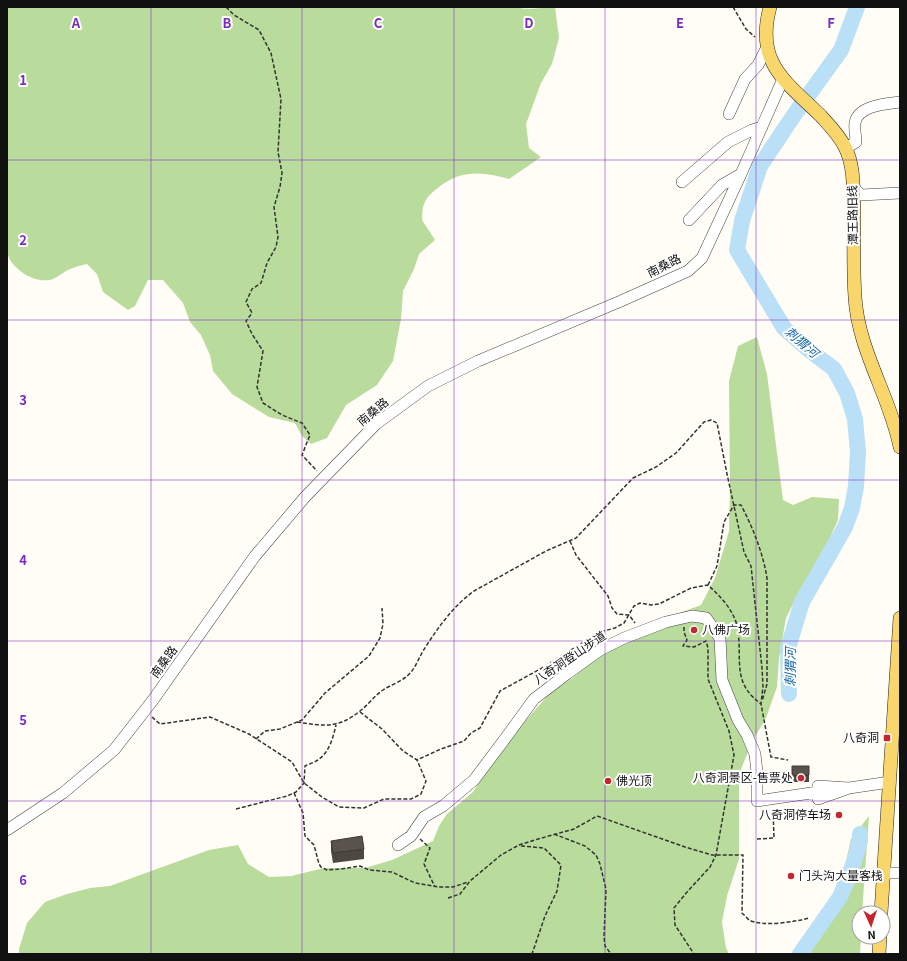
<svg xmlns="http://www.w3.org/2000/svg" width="907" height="961" font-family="Georgia,'Noto Sans SC',serif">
<rect width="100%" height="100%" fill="#fffdf5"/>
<path fill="#b9dc9c" d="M7 7H517C526 11 544 7 555 7L559 38 552 64 541 83 526 124 529 148 541 157 509 179C483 172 463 169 440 186 434 191 427 196 424 204 422 209 422 215 422 220L435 240 419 254 414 269 403 291 401 319 393 361 377 385 346 405 327 438 311 444 302 436 295 423 269 417 232 394 213 371 210 355 201 335 190 322 183 303 163 280H148L135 306 128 310 103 292 97 274 87 264C78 266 70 268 63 273 59 275 54 280 49 280 33 283 8 267 7 250Z
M757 337 767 374 783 500 793 505 812 497 839 499 838 520 821 557 802 586 786 618 779 658 777 687 766 718 753 740 739 774V859L727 896 722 922 726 948 729 954H19V949L27 923 45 902 67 894 90 888 110 886 209 850 238 845 248 864 269 877 291 876 324 868H365L392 860 433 841 439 826 447 814 473 792 498 753 520 727 550 693 571 679 589 664 647 628 666 618 701 605 715 578 729 531 730 487 729 381 738 346Z
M869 816 862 913H859V937H861L860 954H806L816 939 831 909 843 875 851 839Z"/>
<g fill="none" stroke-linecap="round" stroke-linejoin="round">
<path stroke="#b9e0f7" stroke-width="16" d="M789 694 788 648 802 602 845 527 852 508 856 486 858 452 855 419 847 393 834 369 809 350 784 328 737 250 742 221 760 166 794 115 841 50 857 7
M800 954 840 897 853 865 860 841V834"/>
<defs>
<path id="minor" d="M729 114 745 79 758 65 767 47
M846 148 856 142C856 136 854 129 855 123 858 105 886 104 900 102
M682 182 728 142 752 130 762 127
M853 187 861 195 900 193
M689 220 722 185 741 174
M849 788 818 799V786L849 788 890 782
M7 830 63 793 114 750 153 700 255 556 305 497 376 424 428 386 478 361 621 301 688 271 702 258 741 174 783 79
M398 845 411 836 424 817 443 806 474 780 507 736 534 699 568 673 600 650 624 638 666 622 692 616 706 618 720 638 722 680 738 720 747 735 755 754 757 772V801L818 792
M884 873H900"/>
<path id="major" d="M770 7C755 63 785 81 821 116 830 126 839 135 845 147 855 167 853 191 854 212 854 241 853 269 855 297 858 350 890 396 900 447
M881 913 900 618
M879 954 880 937"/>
</defs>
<use href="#minor" stroke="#444" stroke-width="12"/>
<use href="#major" stroke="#222" stroke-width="14"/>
<path stroke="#333" stroke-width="1.5" stroke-dasharray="4 2" stroke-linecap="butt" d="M226 7 234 15 259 30 271 53 281 99 278 152 282 173 280 187 274 207 278 237 276 247 267 263 261 283 252 289 246 302 252 313 246 321 252 334 263 351 257 387 263 403 282 415 302 423 310 435 302 455 317 471
M733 7 746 29 755 37
M570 541 576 555 608 596 612 608 617 614 629 615 635 623
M708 585 717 566 724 522 734 505H741C753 528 763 553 767 578V684L762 701
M684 627V632L687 640 683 646 694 647 706 641 708 648V679L729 731 734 755 716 855 710 867 687 892 674 908 675 925 694 954
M360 712 382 729 403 751 417 760 441 749 464 741 471 733 480 728 500 691 542 668 600 632 615 628 624 623 634 606 640 603 651 605 659 604 691 588 708 585C720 596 732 608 737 625 739 629 738 635 739 640 740 669 736 685 761 704
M152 717 160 724 210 717 249 734 292 762 304 783 322 797 339 807 364 808 384 799H411L421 794 426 781 417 760
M297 722C323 726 338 729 360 711 368 705 374 696 383 690 392 684 404 681 411 672 416 666 419 658 423 651 437 629 453 606 474 591L546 551 576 538 633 478 656 467 676 453 704 422 711 420 717 423 727 474 744 552 751 566 762 668 763 686 761 704 771 757 788 760
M256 739 265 731 280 729 302 720 325 693 369 656 380 638 383 624 382 608
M294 793 303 813 305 836 314 845 319 864 321 867 327 870 341 869 360 866 369 870 392 872 415 883 439 887H453L468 882
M236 809 287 796 296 792 304 783 305 766C309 764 313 763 316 761 329 754 333 738 336 725
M554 834 585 846 596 855 600 864 606 889 604 937 605 946 611 954
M420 839 430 848 424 864 435 887
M757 839 774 838 773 809
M521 846 544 848 561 865 557 891 545 916 532 954
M448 898 460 894 470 881 501 855 519 845 538 839 574 829 597 816 685 847 712 855H743L742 913C744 915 747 918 749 920 762 927 795 922 809 918"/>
<use href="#minor" stroke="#fff" stroke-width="11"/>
<use href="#major" stroke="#f9d66b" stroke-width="13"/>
</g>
<path fill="#4d4742" d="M792 766H809V782H792Z
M331 841 364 849V859L333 863 331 851Z"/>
<path fill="#5a524d" stroke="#3f3936" d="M792 766H809V775L792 776Z
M362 836 364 849 333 853 331 841Z"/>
<path fill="none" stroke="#7b2cbf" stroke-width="1" stroke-opacity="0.55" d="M151 7V954M302 7V954M454 7V954M605 7V954M756 7V954M7 160H900M7 320H900M7 480H900M7 641H900M7 801H900"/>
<g fill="#c4262e" stroke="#fff" stroke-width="1.5">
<circle cx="694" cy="630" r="4"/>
<rect x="883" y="734" width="8" height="8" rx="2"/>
<circle cx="801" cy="778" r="4"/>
<circle cx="608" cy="781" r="4"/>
<circle cx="839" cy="815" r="4"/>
<circle cx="791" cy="876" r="4"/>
</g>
<g text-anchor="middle" stroke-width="4" stroke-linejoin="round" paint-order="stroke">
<g font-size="12" fill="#111" stroke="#fff">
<text transform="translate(853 215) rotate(-91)" y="4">潭王路旧线</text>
<text transform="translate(664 266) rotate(-27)" y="4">南桑路</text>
<text transform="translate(373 412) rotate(-40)" y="4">南桑路</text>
<text transform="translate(570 658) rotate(-34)" y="4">八奇洞登山步道</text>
<text transform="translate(164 662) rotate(-54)" y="4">南桑路</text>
</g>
<g font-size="12" fill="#111" stroke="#fff" text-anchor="start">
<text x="702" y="634">八佛广场</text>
<text x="879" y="742" text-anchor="end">八奇洞</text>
<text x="793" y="782" text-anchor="end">八奇洞景区-售票处</text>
<text x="616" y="785">佛光顶</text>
<text x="831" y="819" text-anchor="end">八奇洞停车场</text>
<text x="799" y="880">门头沟大量客栈</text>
</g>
<g font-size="13" font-style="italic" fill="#1768a6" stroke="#fff">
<text transform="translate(802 342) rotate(41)" y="5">刺猬河</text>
<text transform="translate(790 667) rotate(-89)" y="5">刺猬河</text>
</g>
</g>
<g font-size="13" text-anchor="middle" font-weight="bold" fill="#7b2cbf" stroke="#fff" stroke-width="4" stroke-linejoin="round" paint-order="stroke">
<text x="76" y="28">A</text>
<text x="227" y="28">B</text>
<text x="378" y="28">C</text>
<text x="529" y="28">D</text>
<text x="680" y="28">E</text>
<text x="831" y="28">F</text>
<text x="23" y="85">1</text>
<text x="23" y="245">2</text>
<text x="23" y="405">3</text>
<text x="23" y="565">4</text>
<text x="23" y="725">5</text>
<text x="23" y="885">6</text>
</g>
<rect width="907" height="961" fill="none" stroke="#111111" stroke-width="16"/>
<g transform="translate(871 925) rotate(177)"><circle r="19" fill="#ffffff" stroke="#a0a0a0"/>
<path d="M0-3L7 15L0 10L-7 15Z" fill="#c4262e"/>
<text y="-6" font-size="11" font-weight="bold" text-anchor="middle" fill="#111111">N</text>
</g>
</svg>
